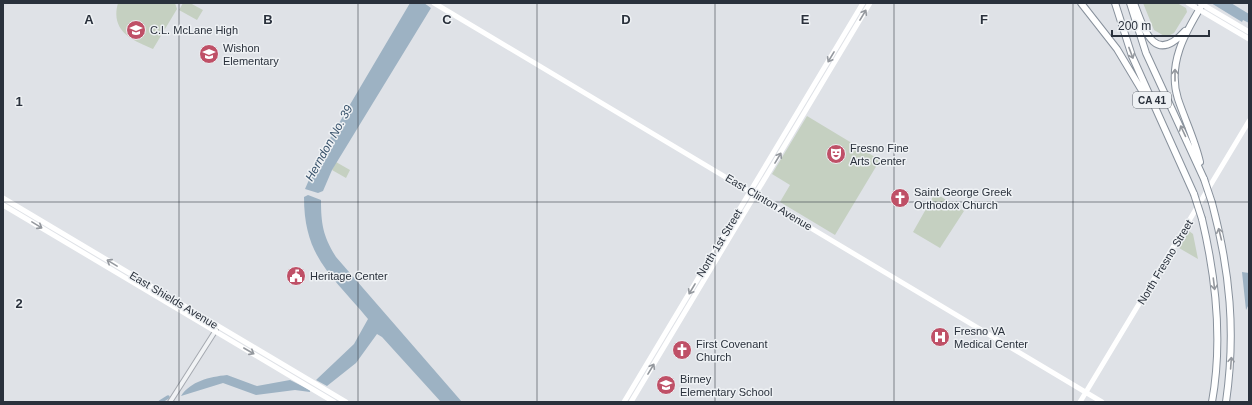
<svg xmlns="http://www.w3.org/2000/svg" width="1252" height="405" font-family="Arial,sans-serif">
<rect width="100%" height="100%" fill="#dfe2e7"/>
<path fill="#c5d0c1" d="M118 3H175L177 9 153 49C132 40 110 31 118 3Z
M183 3H190L203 10 197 20 179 10Z
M1143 3H1177L1186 8 1187 12 1174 33 1166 37 1154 30Z
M807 116 880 160 835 235 780 202 790 185 772 174Z
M336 162 350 170 346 178 332 170Z
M935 193 964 211 940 248 913 232Z
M1189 231 1193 234 1198 259 1179 248Z"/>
<path fill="#9db2c3" d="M410 3H424L431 8 332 170 323 191 318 193 305 189 319 157Z
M1211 3H1231L1249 14V23L1243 20 1242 22Z
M308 195 321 200C321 224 323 236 336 257L462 402H441L382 337 377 334 356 363 327 386 316 380 354 344 368 319C332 275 304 258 304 197Z
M1242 272 1249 273V304L1246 310Z
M227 375 257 386 290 380 310 390V392L295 390 256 395 223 383 181 396C191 381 209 377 227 375Z"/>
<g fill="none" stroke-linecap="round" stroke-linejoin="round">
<path stroke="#9db2c3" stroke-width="3.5" d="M160 402 168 397"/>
<defs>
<path id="tertiary" d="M170 402 216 330"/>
<path id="motorway" d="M1081 3 1117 49 1150 104
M1115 3 1132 56 1194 194
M1130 3 1146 53 1204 179
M1134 3C1144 29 1154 66 1185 31
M1200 162C1195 140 1185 120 1178 99 1167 64 1185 33 1202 5
M1212 203C1230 271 1236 332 1226 402
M1202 219C1216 278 1223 341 1212 402"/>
</defs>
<use href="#tertiary" stroke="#a5a9b0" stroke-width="6"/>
<use href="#motorway" stroke="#88919c" stroke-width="8"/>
<use href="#tertiary" stroke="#f1f3f5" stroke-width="4"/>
<path stroke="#fff" stroke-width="5" d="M434 3 1102 402
M1188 3 1249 39
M1200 3 1249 32
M3 198 346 402
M3 205 334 402
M624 402 863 3
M631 402 870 3
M1080 402 1249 121"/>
<use href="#motorway" stroke="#fff" stroke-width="6"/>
<defs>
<path id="motorway-bridge" d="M1204 179 1212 203
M1194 194 1202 219"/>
</defs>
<use href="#motorway-bridge" stroke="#88919c" stroke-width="8" stroke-linecap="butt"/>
<use href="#motorway-bridge" stroke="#fff" stroke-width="6"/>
</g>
<defs><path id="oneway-shaft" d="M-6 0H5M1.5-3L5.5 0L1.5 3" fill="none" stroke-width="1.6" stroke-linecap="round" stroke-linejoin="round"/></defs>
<g stroke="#94989e">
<use href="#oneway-shaft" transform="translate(863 15) rotate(-59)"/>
<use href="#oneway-shaft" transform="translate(1131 53) rotate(69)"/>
<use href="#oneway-shaft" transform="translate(831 57) rotate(121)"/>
<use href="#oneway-shaft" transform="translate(1175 75) rotate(-90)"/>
<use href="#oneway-shaft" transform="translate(1183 131) rotate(-115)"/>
<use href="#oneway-shaft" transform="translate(778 158) rotate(-59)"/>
<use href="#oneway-shaft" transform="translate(37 225) rotate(31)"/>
<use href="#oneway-shaft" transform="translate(1220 234) rotate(-104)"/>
<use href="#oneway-shaft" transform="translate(112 263) rotate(-149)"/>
<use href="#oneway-shaft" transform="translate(1214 284) rotate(83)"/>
<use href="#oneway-shaft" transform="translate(692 289) rotate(121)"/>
<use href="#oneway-shaft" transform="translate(249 351) rotate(30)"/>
<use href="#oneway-shaft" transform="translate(1231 363) rotate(-86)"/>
<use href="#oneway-shaft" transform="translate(651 369) rotate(-59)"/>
</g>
<path fill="none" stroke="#2a313c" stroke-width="1" stroke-opacity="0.55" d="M179 3V402M358 3V402M537 3V402M715 3V402M894 3V402M1073 3V402M3 202H1249"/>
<defs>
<symbol id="school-disc" viewBox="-11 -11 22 22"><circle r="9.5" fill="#bf5067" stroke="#eef1f4"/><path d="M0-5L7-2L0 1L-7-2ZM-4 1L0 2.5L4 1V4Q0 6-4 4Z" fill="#fff"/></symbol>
<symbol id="theatre-disc" viewBox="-11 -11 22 22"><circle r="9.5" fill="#bf5067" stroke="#eef1f4"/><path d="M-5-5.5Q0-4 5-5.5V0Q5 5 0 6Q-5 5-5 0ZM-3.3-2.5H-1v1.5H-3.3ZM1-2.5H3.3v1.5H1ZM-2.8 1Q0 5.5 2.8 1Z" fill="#fff"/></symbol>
<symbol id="church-disc" viewBox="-11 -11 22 22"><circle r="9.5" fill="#bf5067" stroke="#eef1f4"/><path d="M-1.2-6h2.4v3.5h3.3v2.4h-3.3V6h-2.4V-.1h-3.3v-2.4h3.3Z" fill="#fff"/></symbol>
<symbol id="civic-disc" viewBox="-11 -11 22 22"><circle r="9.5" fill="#bf5067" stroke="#eef1f4"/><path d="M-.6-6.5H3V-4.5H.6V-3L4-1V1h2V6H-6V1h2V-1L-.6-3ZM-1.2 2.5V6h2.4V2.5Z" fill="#fff"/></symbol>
<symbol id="hospital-disc" viewBox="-11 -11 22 22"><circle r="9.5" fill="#bf5067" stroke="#eef1f4"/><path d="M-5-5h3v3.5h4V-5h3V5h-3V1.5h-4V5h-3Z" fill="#fff"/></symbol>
</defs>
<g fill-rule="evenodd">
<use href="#school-disc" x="125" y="19" width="22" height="22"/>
<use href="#school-disc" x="198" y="43" width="22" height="22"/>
<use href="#theatre-disc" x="825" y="143" width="22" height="22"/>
<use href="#church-disc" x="889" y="187" width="22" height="22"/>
<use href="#civic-disc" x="285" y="265" width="22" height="22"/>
<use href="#hospital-disc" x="929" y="326" width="22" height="22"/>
<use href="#church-disc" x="671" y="339" width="22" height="22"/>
<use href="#school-disc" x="655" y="374" width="22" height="22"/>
</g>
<g text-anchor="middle" stroke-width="3" stroke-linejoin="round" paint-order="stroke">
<rect fill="#eef1f4" stroke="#656b73" stroke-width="1" x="1133" y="92" width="38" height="16" rx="3"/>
<g font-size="10" font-weight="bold" fill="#2a313c">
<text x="1152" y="104">CA 41</text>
</g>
<g font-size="11" fill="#2a313c" stroke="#eef1f4" text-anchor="start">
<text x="150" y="34">C.L. McLane High</text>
<text x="223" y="52">Wishon<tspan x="223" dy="13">Elementary</tspan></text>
<text x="850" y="152">Fresno Fine<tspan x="850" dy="13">Arts Center</tspan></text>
<text x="914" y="196">Saint George Greek<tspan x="914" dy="13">Orthodox Church</tspan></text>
<text x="310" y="280">Heritage Center</text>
<text x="954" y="335">Fresno VA<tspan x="954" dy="13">Medical Center</tspan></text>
<text x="696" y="348">First Covenant<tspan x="696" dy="13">Church</tspan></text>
<text x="680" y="383">Birney<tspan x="680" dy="13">Elementary School</tspan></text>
</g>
<g font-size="11" fill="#2a313c" stroke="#eef1f4">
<text transform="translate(769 202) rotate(31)" y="4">East Clinton Avenue</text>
<text transform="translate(719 243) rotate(-59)" y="4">North 1st Street</text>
<text transform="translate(1165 262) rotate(-59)" y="4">North Fresno Street</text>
<text transform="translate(174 300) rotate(31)" y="4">East Shields Avenue</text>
</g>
<g font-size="12" font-style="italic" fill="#38526b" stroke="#eef1f4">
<text transform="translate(329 143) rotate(-61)" y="4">Herndon No. 39</text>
</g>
</g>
<g font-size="13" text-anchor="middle" font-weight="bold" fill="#2a313c" stroke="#eef1f4" stroke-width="3" stroke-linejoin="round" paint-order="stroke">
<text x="89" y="24">A</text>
<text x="268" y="24">B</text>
<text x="447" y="24">C</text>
<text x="626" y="24">D</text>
<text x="805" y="24">E</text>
<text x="984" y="24">F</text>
<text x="19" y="106">1</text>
<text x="19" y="308">2</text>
</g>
<rect width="1252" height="405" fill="none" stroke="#2a313c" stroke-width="8"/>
<path d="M1112 30v6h97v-6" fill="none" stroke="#2a313c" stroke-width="2"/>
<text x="1118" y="30" font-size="12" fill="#2a313c" stroke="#eef1f4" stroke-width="3" paint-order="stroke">200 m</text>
</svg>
